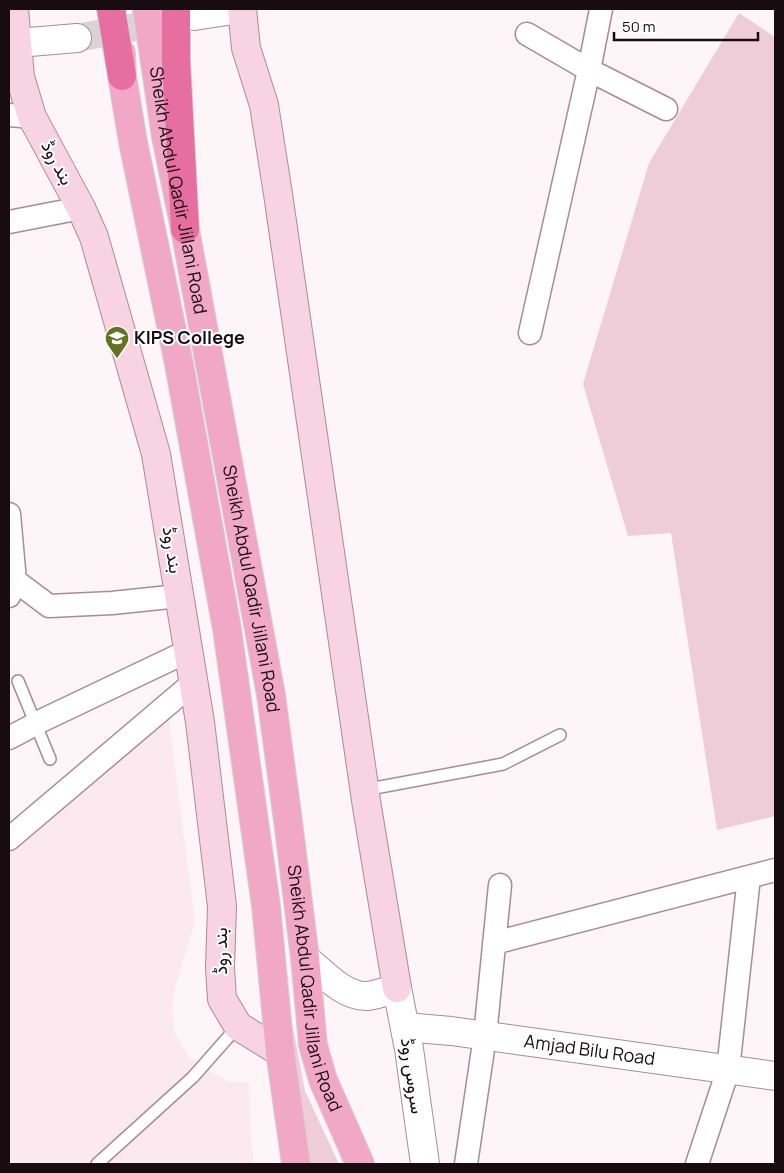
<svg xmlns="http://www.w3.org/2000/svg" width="784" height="1173" font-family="Manrope,Vazirmatn,sans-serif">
<rect width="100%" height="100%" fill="#fdf5f8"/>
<path fill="#fce9ef" d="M167 705 195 922 175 987 172 1008 174 1032 189 1057 208 1070 229 1082H249L251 1138 254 1164H9V839Z"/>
<path fill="#efcdd8" d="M739 13 775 37V816L717 830 671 533 628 536 583 384 649 163Z
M290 1012 305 1091 339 1164H308L299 1110Z"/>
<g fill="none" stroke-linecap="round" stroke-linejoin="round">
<path stroke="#dbd2d5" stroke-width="28" stroke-dasharray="28 14" stroke-linecap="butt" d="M77 38 172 20"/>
<defs>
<path id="service" d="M18 681 50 759
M364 790 503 764 560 735
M97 1164 193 1077 238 1026"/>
<path id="minor" d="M527 34 589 70 666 109
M9 115 32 117
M9 222 81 208
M530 333 589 70 601 9
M9 514 15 581 9 596
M9 576 49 606 112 603 179 596
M9 738 43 720 188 651
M9 839 193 683
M494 943 775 870
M466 1164 485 1036 500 885
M697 1164 728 1070 749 877"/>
<g id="tertiary">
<path d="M194 16 240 9"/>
<path d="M18 43 77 38"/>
<path d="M305 958C322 972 344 997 367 996 377 995 387 991 397 988L409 1049 425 1164"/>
<path id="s1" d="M405 1027 451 1031 775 1076"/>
</g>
<path id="secondary" d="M14 9 20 77 32 117 81 208 94 237 156 454 200 722 222 906 220 968 222 999 238 1026 280 1052
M242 9 246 48 264 105 278 194 367 807 397 988"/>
<g id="primary">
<path id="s2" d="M147 9 166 137 185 229 271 695 288 821 305 958 313 1045 323 1080 360 1164"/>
<path d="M121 53 122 76 133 142 179 364 227 629 266 906 280 1052 296 1164"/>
</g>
<path id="motorway" d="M111 9 122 76
M176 9V59L185 229"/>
</defs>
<use href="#service" stroke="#ab8a96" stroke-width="14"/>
<use href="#minor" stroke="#ab8a96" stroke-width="25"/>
<use href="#tertiary" stroke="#ab8a96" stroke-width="30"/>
<use href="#secondary" stroke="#ab8a96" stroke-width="30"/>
<use href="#primary" stroke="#d5d3d4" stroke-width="30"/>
<use href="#motorway" stroke="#d5d3d4" stroke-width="30"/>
<use href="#service" stroke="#fff" stroke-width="11"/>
<use href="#minor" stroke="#fff" stroke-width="22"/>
<use href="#tertiary" stroke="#fff" stroke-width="28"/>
<use href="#secondary" stroke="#f8d4e3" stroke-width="28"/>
<use href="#primary" stroke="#f1a8c7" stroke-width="28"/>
<use href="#motorway" stroke="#e76ea1" stroke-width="28"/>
</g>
<defs>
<symbol id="university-pin" viewBox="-11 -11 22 30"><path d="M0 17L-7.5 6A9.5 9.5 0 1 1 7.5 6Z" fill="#627422" stroke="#fff"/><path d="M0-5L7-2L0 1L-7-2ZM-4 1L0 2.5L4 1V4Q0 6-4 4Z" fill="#fff"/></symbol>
</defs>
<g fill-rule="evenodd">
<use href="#university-pin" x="103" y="324" width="28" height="38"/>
</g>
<g text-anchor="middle" stroke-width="4" stroke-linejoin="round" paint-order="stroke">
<g font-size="18" fill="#180c11" stroke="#fff">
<text transform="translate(57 163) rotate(62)" y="6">بند روڈ</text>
<text dy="6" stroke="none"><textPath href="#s2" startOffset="184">Sheikh Abdul Qadir Jillani Road</textPath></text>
<text transform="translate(172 550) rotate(81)" y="6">بند روڈ</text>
<text dy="6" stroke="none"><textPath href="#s2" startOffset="589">Sheikh Abdul Qadir Jillani Road</textPath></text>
<text transform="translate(221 951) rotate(-90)" y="6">بند روڈ</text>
<text dy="6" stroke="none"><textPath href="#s2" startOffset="994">Sheikh Abdul Qadir Jillani Road</textPath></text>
<text dy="6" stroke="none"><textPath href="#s1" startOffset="186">Amjad Bilu Road</textPath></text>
<text transform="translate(412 1076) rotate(82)" y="6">سروس روڈ</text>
</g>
<g font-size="18" font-weight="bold" fill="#180c11" stroke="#fff" text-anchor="start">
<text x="134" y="344">KIPS College</text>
</g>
</g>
<rect width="784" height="1173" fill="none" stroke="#180c11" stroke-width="20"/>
<path d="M614 32v8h144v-8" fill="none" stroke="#180c11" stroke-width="2.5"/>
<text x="622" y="32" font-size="15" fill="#180c11" stroke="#ffffff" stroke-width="4" paint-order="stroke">50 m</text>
</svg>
